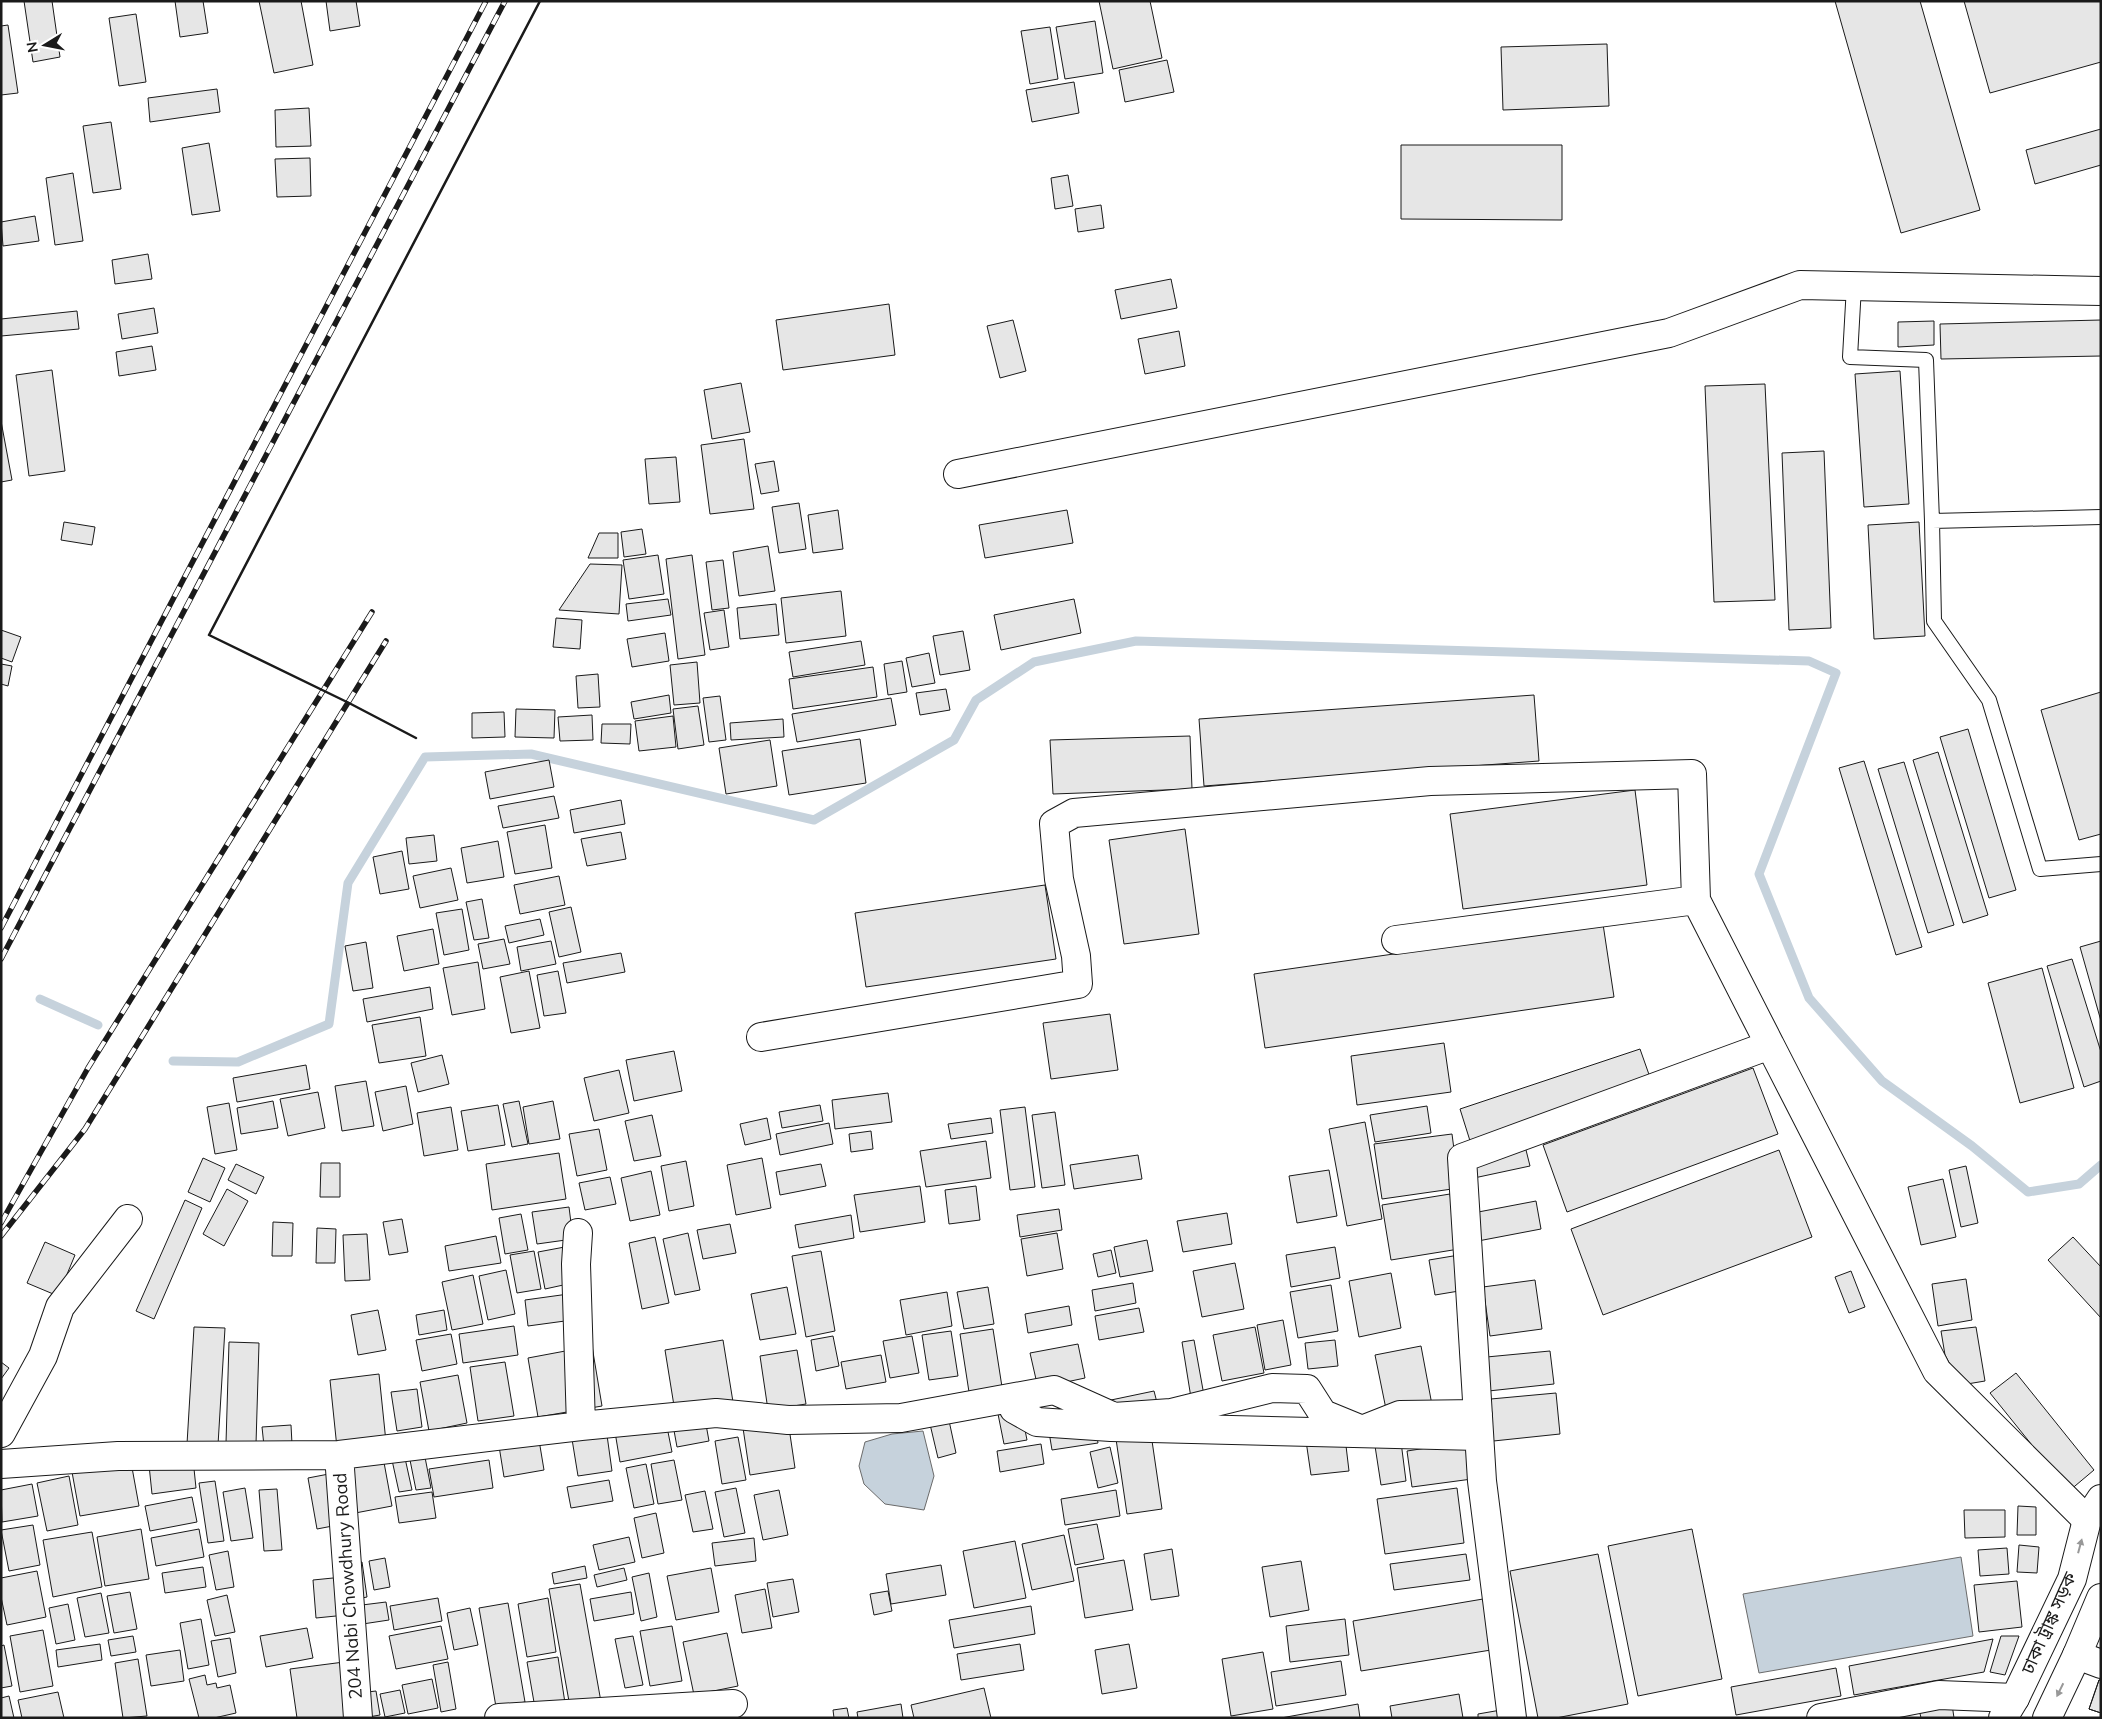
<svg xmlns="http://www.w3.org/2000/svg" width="2102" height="1719" font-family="Mulish,'Noto Sans Bengali',sans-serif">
<rect width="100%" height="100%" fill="#fff"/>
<path fill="#c6d2dc" stroke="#6a6a6a" d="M923 1431 934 1476 924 1510 885 1504 864 1484 859 1466 865 1442 892 1434Z
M1961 1557 1973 1636 1759 1673 1743 1594Z"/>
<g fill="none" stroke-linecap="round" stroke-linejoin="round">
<path stroke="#c6d2dc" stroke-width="9" d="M40 999 98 1025
M173 1061 238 1062 329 1024 348 883 425 757 531 754 814 820 954 740 976 700 1034 662 1136 641 1809 661 1836 673 1759 874 1809 998 1882 1081 1972 1146 2028 1192 2079 1184 2101 1165"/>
</g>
<path fill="#e6e6e6" stroke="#1a1a1a" d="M24 1H52L60 57 33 62Z
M175 1H203L208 33 180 37Z
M259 1H301L313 65 274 73Z
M326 1H356L360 26 330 31Z
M1099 1H1150L1162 58 1113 69Z
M1835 1H1920L1980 210 1901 233Z
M1964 1H2101V62L1990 93Z
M136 14 146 82 119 86 109 18Z
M1095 21 1103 73 1065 79 1056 27Z
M8 25 18 93 1 95V26Z
M1050 27 1058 79 1030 84 1021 31Z
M1607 44 1609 106 1503 110 1501 47Z
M1167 60 1174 92 1125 102 1119 70Z
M1074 82 1079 113 1032 122 1026 90Z
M217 89 220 112 150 122 148 98Z
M309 108 311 146 276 147 275 110Z
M111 122 121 189 93 193 83 126Z
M2101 129V165L2035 184 2026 150Z
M209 143 220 211 192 215 182 148Z
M1401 145H1562V220L1401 219Z
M310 158 311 196 277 197 275 159Z
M73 173 83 241 55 245 46 178Z
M1068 175 1073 206 1055 209 1051 178Z
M1101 205 1104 228 1078 232 1075 209Z
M35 216 39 241 3 246 1 222Z
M148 254 152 279 115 284 112 260Z
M1171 279 1177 308 1121 319 1115 290Z
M889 304 895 355 783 370 776 320Z
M154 308 158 333 122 339 118 314Z
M77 311 79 329 1 336V319Z
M1013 320 1026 371 1000 378 987 326Z
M2101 320V356L1941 359 1940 324Z
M1934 321V345L1898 347V322Z
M1179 331 1185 366 1145 374 1138 339Z
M152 346 156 370 119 376 116 352Z
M52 370 65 471 29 476 16 375Z
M1900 371 1909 504 1864 507 1855 374Z
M741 383 750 432 712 439 704 390Z
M1765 384 1775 600 1714 602 1705 386Z
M1 421 12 480 1 482Z
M744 439 754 509 710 514 701 445Z
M1824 451 1831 628 1789 630 1782 453Z
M676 457 680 502 649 504 645 459Z
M774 461 779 491 761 494 755 464Z
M799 503 806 549 779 553 772 507Z
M838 510 843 549 813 553 808 515Z
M1067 510 1073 543 985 558 979 525Z
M64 522 95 527 92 545 61 540Z
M1919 522 1925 636 1874 639 1868 525Z
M642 529 646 554 624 557 621 532Z
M599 533H618V558H588Z
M768 546 775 591 739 596 733 552Z
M658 555 664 594 629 599 623 560Z
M692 555 705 655 678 659 666 559Z
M723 560 729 608 712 610 706 562Z
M590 564 622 565 619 614 559 610Z
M841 591 846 636 786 643 781 598Z
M668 599 671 615 628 621 626 604Z
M1074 599 1081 633 1001 650 994 615Z
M776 604 779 635 740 639 737 608Z
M724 610 729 647 710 650 704 613Z
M556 618 582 620 580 649 553 647Z
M1 630 21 637 12 662 1 658Z
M963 631 970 670 940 675 933 636Z
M665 633 669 661 632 667 627 639Z
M861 641 865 665 793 677 789 652Z
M929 653 935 683 912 687 906 658Z
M902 661 907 692 888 695 884 664Z
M697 662 700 703 674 705 670 665Z
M1 664 12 666 8 686 1 684Z
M873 667 877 697 793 709 789 679Z
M598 674 600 707 578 708 576 676Z
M946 689 950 710 920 715 916 693Z
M2101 692V834L2079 840 2041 710Z
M669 695 671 713 634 719 631 702Z
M1534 695 1539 761 1204 786 1199 719Z
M720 696 726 740 709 742 703 698Z
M891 698 896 725 797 742 792 714Z
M698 706 704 745 678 749 673 709Z
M516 709 555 710 554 738 515 737Z
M504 712 505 737 472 738V713Z
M592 715 593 740 560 741 558 717Z
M673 716 676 747 639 751 635 721Z
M783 719 784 737 731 740 730 723Z
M602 724H631L630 744 601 743Z
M1968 729 2016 890 1989 898 1940 737Z
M1190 736 1192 789 1053 794 1050 740Z
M860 739 866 783 789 795 782 751Z
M770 740 777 786 726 794 719 748Z
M1938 752 1988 915 1963 923 1913 760Z
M549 760 554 787 490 799 485 772Z
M1864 761 1922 947 1896 955 1839 768Z
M1904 762 1954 925 1928 933 1878 769Z
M1635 790 1647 885 1463 909 1450 814Z
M554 796 559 818 503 828 498 806Z
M621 800 625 824 574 833 570 810Z
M545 825 552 868 515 874 507 832Z
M1185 829 1199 934 1124 944 1109 840Z
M621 832 626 859 587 866 581 839Z
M434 835 437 861 409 864 406 838Z
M498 841 504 877 467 883 461 848Z
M402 851 409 889 380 894 373 857Z
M451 868 458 900 420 908 413 876Z
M559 876 565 905 520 914 514 885Z
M1045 885 1056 959 866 987 855 913Z
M482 899 489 938 474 940 466 902Z
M571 907 581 952 559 957 549 912Z
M462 909 469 950 444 955 436 913Z
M540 919 544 935 509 943 505 926Z
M1603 924 1614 997 1265 1048 1254 974Z
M433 929 439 964 404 971 397 936Z
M504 939 510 964 483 969 478 944Z
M551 941 556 964 521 971 517 947Z
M2101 941V1021L2080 947Z
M366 942 373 988 353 991 345 946Z
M621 953 625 972 567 983 563 963Z
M2072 959 2101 1052V1081L2084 1087 2047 966Z
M478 962 485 1009 452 1015 443 968Z
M2042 968 2074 1088 2020 1103 1988 983Z
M529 971 540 1028 511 1033 500 977Z
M558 971 566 1013 544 1016 537 975Z
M430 987 433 1009 367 1022 363 999Z
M1110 1014 1118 1070 1051 1079 1043 1023Z
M420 1017 426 1056 379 1063 372 1025Z
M1444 1043 1451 1092 1357 1105 1351 1056Z
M1640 1049 1652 1083 1471 1144 1460 1109Z
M674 1051 682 1091 634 1101 626 1060Z
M442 1055 449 1084 418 1092 411 1063Z
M306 1065 310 1089 237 1102 233 1078Z
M1753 1068 1778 1134 1567 1212 1543 1145Z
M619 1070 629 1113 594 1121 584 1078Z
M366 1081 374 1126 342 1131 335 1086Z
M406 1086 413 1124 383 1131 375 1092Z
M318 1092 325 1128 288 1136 280 1099Z
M888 1093 892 1122 835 1129 832 1100Z
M273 1101 278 1128 241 1134 237 1108Z
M519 1101 528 1144 512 1147 503 1104Z
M553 1101 560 1139 529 1144 523 1107Z
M229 1103 237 1150 215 1154 207 1107Z
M498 1105 505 1145 468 1151 461 1111Z
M820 1105 823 1121 782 1128 779 1112Z
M1427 1106 1431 1133 1375 1142 1370 1115Z
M451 1107 458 1150 424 1156 417 1113Z
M1025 1107 1035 1187 1010 1190 1000 1110Z
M1055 1112 1065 1185 1042 1188 1032 1115Z
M652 1115 661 1156 634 1161 625 1121Z
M767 1118 771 1139 745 1145 740 1124Z
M991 1118 993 1133 951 1139 948 1124Z
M1365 1122 1382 1219 1347 1226 1329 1129Z
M829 1123 833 1144 780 1155 776 1134Z
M599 1129 607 1170 577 1176 569 1134Z
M871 1131 873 1149 851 1152 849 1134Z
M1452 1134 1459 1188 1382 1199 1374 1144Z
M986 1141 991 1178 926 1187 920 1151Z
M1525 1146 1530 1166 1474 1178 1470 1157Z
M1779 1150 1812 1237 1603 1315 1571 1229Z
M559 1153 566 1199 492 1210 486 1164Z
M1138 1155 1142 1179 1074 1189 1070 1165Z
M203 1158 225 1168 210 1202 188 1192Z
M762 1158 771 1208 736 1215 727 1165Z
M686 1161 694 1206 669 1211 661 1166Z
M321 1163H340V1197H320Z
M236 1164 264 1177 256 1194 228 1180Z
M821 1164 826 1186 780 1195 776 1172Z
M1966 1166 1978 1223 1961 1227 1949 1170Z
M1329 1170 1337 1216 1297 1223 1289 1176Z
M651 1171 660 1215 630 1221 621 1178Z
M610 1177 616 1204 585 1210 579 1183Z
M1943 1179 1956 1237 1921 1245 1908 1187Z
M920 1186 925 1222 860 1232 854 1195Z
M976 1186 980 1220 949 1224 945 1190Z
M227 1189 248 1201 224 1246 203 1234Z
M1450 1194 1459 1249 1391 1260 1382 1205Z
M185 1200 202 1208 154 1319 136 1311Z
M1536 1201 1541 1229 1478 1241 1473 1213Z
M569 1207 573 1239 537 1244 532 1212Z
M1059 1209 1062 1230 1020 1237 1017 1215Z
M1227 1213 1232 1244 1183 1252 1177 1221Z
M521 1214 528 1250 505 1254 499 1218Z
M851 1215 854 1238 799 1248 795 1225Z
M402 1219 408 1252 389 1255 383 1222Z
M273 1222 293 1223 292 1256H272Z
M730 1224 736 1253 703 1259 697 1230Z
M317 1228 336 1229 335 1263H316Z
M688 1233 700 1290 675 1295 663 1239Z
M1057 1233 1063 1269 1027 1276 1021 1239Z
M367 1234 370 1280 345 1281 343 1235Z
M496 1236 501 1263 449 1271 445 1246Z
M655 1237 669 1303 642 1309 629 1243Z
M2073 1237 2101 1267V1318L2048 1260Z
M1147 1240 1153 1271 1120 1277 1114 1247Z
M45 1242 75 1255 58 1296 27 1283Z
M570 1246 577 1282 545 1289 538 1252Z
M1335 1247 1340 1278 1291 1287 1286 1255Z
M1111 1250 1116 1273 1098 1277 1093 1254Z
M534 1251 541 1289 517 1293 510 1255Z
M821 1251 835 1331 806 1337 792 1256Z
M1459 1255 1465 1290 1435 1295 1429 1260Z
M1235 1263 1244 1309 1202 1317 1193 1271Z
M506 1270 515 1314 488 1320 479 1276Z
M1851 1271 1865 1307 1849 1313 1835 1277Z
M1391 1273 1401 1328 1359 1337 1349 1281Z
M473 1275 483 1324 452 1330 442 1282Z
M1966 1279 1972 1320 1938 1326 1932 1284Z
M1535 1280 1542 1329 1490 1336 1483 1287Z
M1133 1283 1136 1303 1095 1311 1092 1290Z
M1331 1285 1338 1331 1298 1338 1290 1292Z
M787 1287 796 1334 760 1340 751 1294Z
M988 1287 994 1324 964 1329 957 1292Z
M583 1292 587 1318 528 1326 525 1300Z
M947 1292 952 1326 906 1335 900 1300Z
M1069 1306 1072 1325 1028 1333 1025 1314Z
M1139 1308 1144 1332 1099 1340 1095 1316Z
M378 1310 386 1350 358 1355 351 1315Z
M444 1310 447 1330 419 1335 416 1315Z
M1283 1320 1291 1365 1265 1370 1257 1325Z
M514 1326 518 1355 463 1363 459 1334Z
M194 1327 225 1328 218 1445 187 1444Z
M1255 1327 1264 1373 1222 1381 1213 1335Z
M1976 1327 1985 1381 1961 1385 1945 1355 1941 1331Z
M993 1329 1002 1387 969 1392 960 1334Z
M951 1331 958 1376 929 1380 922 1335Z
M451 1334 457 1364 422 1371 416 1340Z
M833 1336 839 1366 816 1371 811 1340Z
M912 1336 919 1373 890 1378 883 1341Z
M723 1340 733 1402 675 1412 665 1350Z
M1194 1340 1205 1401 1192 1404 1182 1342Z
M1335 1340 1338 1366 1308 1369 1305 1343Z
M229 1342 259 1343 256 1444 226 1443Z
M1078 1344 1085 1378 1038 1388 1030 1353Z
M592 1346 602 1406 538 1417 528 1358Z
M1421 1346 1432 1405 1387 1414 1375 1355Z
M797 1350 806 1404 768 1410 760 1356Z
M1550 1351 1554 1384 1479 1392 1476 1358Z
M881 1355 886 1382 846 1389 841 1362Z
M1 1362 9 1368 1 1379Z
M505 1362 514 1416 478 1421 470 1367Z
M2016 1373 2094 1470 2069 1491 1990 1393Z
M379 1374 386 1442 337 1448 330 1380Z
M458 1375 467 1423 429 1431 420 1382Z
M417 1389 422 1427 397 1431 391 1392Z
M1154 1391 1160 1414 1116 1424 1111 1400Z
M1556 1393 1560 1434 1484 1442 1480 1400Z
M1020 1405 1027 1440 1004 1444 997 1409Z
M1093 1413 1098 1443 1052 1450 1047 1420Z
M948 1416 956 1453 938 1458 929 1420Z
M705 1419 709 1441 677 1447 673 1425Z
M788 1421 795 1468 750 1475 743 1428Z
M666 1422 672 1452 620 1462 615 1432Z
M291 1425 292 1444 264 1446 262 1427Z
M606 1428 612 1471 578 1476 571 1433Z
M1344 1429 1349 1471 1311 1475 1305 1434Z
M1151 1434 1162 1509 1127 1514 1116 1439Z
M738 1437 746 1480 722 1484 715 1441Z
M539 1440 544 1470 504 1477 499 1446Z
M1401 1442 1406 1481 1381 1485 1375 1446Z
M1466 1442 1472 1479 1412 1487 1407 1451Z
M1041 1444 1044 1464 1000 1472 997 1451Z
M423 1447 431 1488 416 1490 408 1450Z
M1110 1447 1118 1483 1098 1488 1090 1452Z
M403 1449 412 1490 399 1492 390 1451Z
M383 1457 392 1506 350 1514 341 1464Z
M193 1459 196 1488 152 1494 149 1465Z
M489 1460 493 1488 434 1497 429 1469Z
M674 1460 682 1500 658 1504 651 1464Z
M131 1462 139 1506 80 1516 72 1472Z
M646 1464 654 1504 634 1508 626 1468Z
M334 1473 343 1524 317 1529 308 1478Z
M69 1476 78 1525 47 1531 37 1483Z
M609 1480 613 1501 571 1508 567 1487Z
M215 1481 224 1541 208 1543 199 1483Z
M32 1484 38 1516 2 1522 1 1490Z
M245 1488 253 1538 231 1541 223 1492Z
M736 1488 745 1533 724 1537 715 1492Z
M1457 1488 1464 1543 1385 1554 1377 1499Z
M277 1489 282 1550 264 1551 259 1490Z
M779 1490 788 1535 763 1540 754 1495Z
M1116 1490 1120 1516 1065 1525 1061 1499Z
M705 1491 713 1529 693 1532 685 1495Z
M432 1492 436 1518 399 1523 395 1497Z
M192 1497 197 1522 150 1531 145 1506Z
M2018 1506 2036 1507V1535H2017Z
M1964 1510H2005V1537L1965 1538Z
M656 1513 664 1553 642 1558 634 1518Z
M1097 1524 1104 1559 1075 1565 1068 1529Z
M33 1525 40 1565 9 1571 1 1530Z
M141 1529 149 1579 105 1586 97 1537Z
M199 1529 204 1557 156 1566 151 1538Z
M1692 1529 1722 1679 1638 1696 1608 1546Z
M92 1532 102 1587 53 1597 43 1540Z
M1064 1535 1074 1581 1032 1590 1022 1544Z
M629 1537 635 1562 599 1570 593 1545Z
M754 1538 756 1561 715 1566 712 1543Z
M1015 1541 1026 1598 974 1608 963 1551Z
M2019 1545 2039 1547 2037 1573 2017 1572Z
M2007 1548 2009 1574 1980 1576 1978 1550Z
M1172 1549 1179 1596 1151 1600 1144 1554Z
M228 1551 234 1587 216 1590 209 1555Z
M1466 1554 1470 1580 1394 1590 1390 1564Z
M1598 1554 1628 1704 1556 1718H1538L1510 1571Z
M385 1558 390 1587 374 1590 369 1561Z
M1124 1560 1133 1610 1085 1618 1077 1568Z
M1301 1561 1309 1610 1270 1617 1262 1567Z
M362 1562 367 1597 357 1599 352 1564Z
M941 1565 946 1595 891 1604 886 1574Z
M585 1566 587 1578 554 1584 552 1573Z
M203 1567 206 1587 165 1593 162 1573Z
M624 1568 627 1580 597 1587 594 1575Z
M711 1568 719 1612 676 1620 667 1576Z
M37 1571 46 1617 7 1625 1 1597V1578Z
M649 1573 657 1617 641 1621 632 1577Z
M343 1577 346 1615 316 1618 313 1580Z
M793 1579 799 1612 773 1617 767 1583Z
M2017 1581 2022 1627 1979 1632 1974 1585Z
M580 1584 601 1702 570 1707 549 1589Z
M765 1589 772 1628 742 1633 735 1595Z
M888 1591 892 1611 874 1615 870 1594Z
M130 1592 137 1629 114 1633 107 1596Z
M631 1592 634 1614 594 1621 590 1599Z
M101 1593 109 1633 85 1637 77 1598Z
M227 1595 235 1632 215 1636 207 1600Z
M438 1598 442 1621 394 1630 390 1606Z
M548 1598 556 1652 527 1657 518 1604Z
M1483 1599 1491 1650 1361 1671 1353 1621Z
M386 1602 389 1620 356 1625 354 1606Z
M508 1603 525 1702 496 1707 479 1608Z
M68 1604 75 1640 56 1644 49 1608Z
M1031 1606 1035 1634 954 1648 949 1620Z
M470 1608 478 1645 454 1650 447 1613Z
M201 1619 209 1665 188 1669 180 1623Z
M1345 1619 1349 1655 1290 1662 1286 1626Z
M441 1626 448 1659 396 1669 389 1636Z
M672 1626 682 1681 650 1686 640 1631Z
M307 1628 313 1658 266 1667 260 1636Z
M43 1630 53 1686 20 1692 10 1636Z
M727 1633 738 1686 694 1695 683 1642Z
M133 1636 136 1652 111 1656 108 1640Z
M633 1636 643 1685 625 1688 615 1639Z
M2001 1636H2019L2005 1675 1990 1672Z
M230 1638 236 1673 218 1677 211 1641Z
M1993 1639 1984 1672 1854 1695 1849 1666Z
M100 1644 102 1660 58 1667 56 1650Z
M1020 1644 1024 1670 961 1680 957 1654Z
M1129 1644 1137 1688 1102 1694 1095 1650Z
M4 1645 12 1686 1 1688V1646Z
M180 1650 184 1681 151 1686 146 1655Z
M1263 1652 1273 1709 1231 1716 1222 1659Z
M558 1657 565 1703 535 1708 527 1662Z
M138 1659 147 1716 123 1718 115 1663Z
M1341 1661 1346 1695 1276 1706 1271 1672Z
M344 1662 351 1718H297L290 1669Z
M448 1662 456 1709 441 1712 433 1665Z
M1836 1668 1841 1696 1736 1715 1731 1687Z
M205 1675 207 1685 216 1683 217 1688 230 1685 236 1713 214 1718H199L189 1679Z
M432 1679 438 1708 408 1714 402 1685Z
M2099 1680H2101V1713L2089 1709Z
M2099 1680H2101V1713L2089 1709Z
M984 1688 991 1718H914L911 1705Z
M400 1690 405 1713 385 1717 380 1694Z
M376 1691 380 1715 363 1718 359 1693Z
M58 1692 64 1718H22L18 1700Z
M1459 1694 1463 1718H1392L1390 1706Z
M9 1696 14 1718H1V1698Z
M901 1704 903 1718H858L857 1712Z
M1358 1704 1360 1718H1281Z
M1952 1704 1954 1718H1921L1919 1709Z
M847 1708 849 1718H834L833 1710Z
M1501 1710 1503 1718H1478V1714Z"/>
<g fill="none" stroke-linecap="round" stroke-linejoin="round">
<defs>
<path id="lane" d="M1854 286 1850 357 1926 360 1932 521 2101 517
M1932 521 1934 621 1989 700 2040 869 2101 864"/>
<path id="street" d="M958 474 1669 333 1800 285 2101 291
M1396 940 1696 900 1770 1045
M761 1037 1078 984 1076 956 1059 879 1054 824 1074 813 1430 781 1692 774 1696 900
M578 1233 576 1264 581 1426
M1014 1409 1037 1422 1111 1427 1479 1436
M1 1433 43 1356 60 1307 128 1219
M339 1455 358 1718
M1 1464 118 1456 339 1455 581 1426 716 1413 788 1420 901 1418 1054 1390 1114 1417 1171 1413 1272 1388 1307 1389 1323 1414 1362 1430 1400 1415 1478 1414
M2077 1655 2101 1664
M499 1718 733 1704
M1512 1718 1482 1481 1462 1158 1770 1045 1937 1371 2087 1520
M1821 1718 1939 1695 2015 1698"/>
<path id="secondary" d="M2003 1718 2015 1698 2072 1579 2087 1520 2101 1499
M2047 1718 2077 1655 2101 1598"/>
</defs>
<use href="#lane" stroke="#1a1a1a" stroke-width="16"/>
<use href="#street" stroke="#1a1a1a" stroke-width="30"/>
<use href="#secondary" stroke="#1a1a1a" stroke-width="30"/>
<use href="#lane" stroke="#fff" stroke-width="14"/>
<use href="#street" stroke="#fff" stroke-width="28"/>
<use href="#secondary" stroke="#fff" stroke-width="28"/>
<defs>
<path id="rail" d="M1 928 486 1
M1 959 505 1
M1 1223 88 1068 372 612
M1 1236 85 1129 386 641"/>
</defs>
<use href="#rail" stroke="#1a1a1a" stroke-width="5.5"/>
<use href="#rail" stroke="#fff" stroke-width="4" stroke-dasharray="11" stroke-linecap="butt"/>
<path stroke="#1a1a1a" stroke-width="2.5" d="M416 738 349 703 209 635 540 1"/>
</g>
<defs><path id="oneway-solid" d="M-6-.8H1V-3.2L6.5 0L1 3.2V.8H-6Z" transform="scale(1.25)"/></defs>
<g fill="#989898">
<use href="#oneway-solid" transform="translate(2080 1546) rotate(-75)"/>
<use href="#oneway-solid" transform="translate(2060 1690) rotate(116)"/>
</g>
<g text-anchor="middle" stroke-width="4" stroke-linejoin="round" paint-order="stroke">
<g font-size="18" fill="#1a1a1a" stroke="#fff">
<text transform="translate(348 1586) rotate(-94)" y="6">204 Nabi Chowdhury Road</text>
<text transform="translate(2049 1623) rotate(-66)" y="6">ঢাকা ট্রাঙ্ক সড়ক</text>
</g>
</g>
<rect width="2102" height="1719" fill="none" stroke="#1a1a1a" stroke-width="5"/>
<g transform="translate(45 45) rotate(260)" stroke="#ffffff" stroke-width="4" paint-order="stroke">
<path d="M0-4L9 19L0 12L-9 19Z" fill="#1a1a1a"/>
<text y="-8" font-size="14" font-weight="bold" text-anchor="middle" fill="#1a1a1a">N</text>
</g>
</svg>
